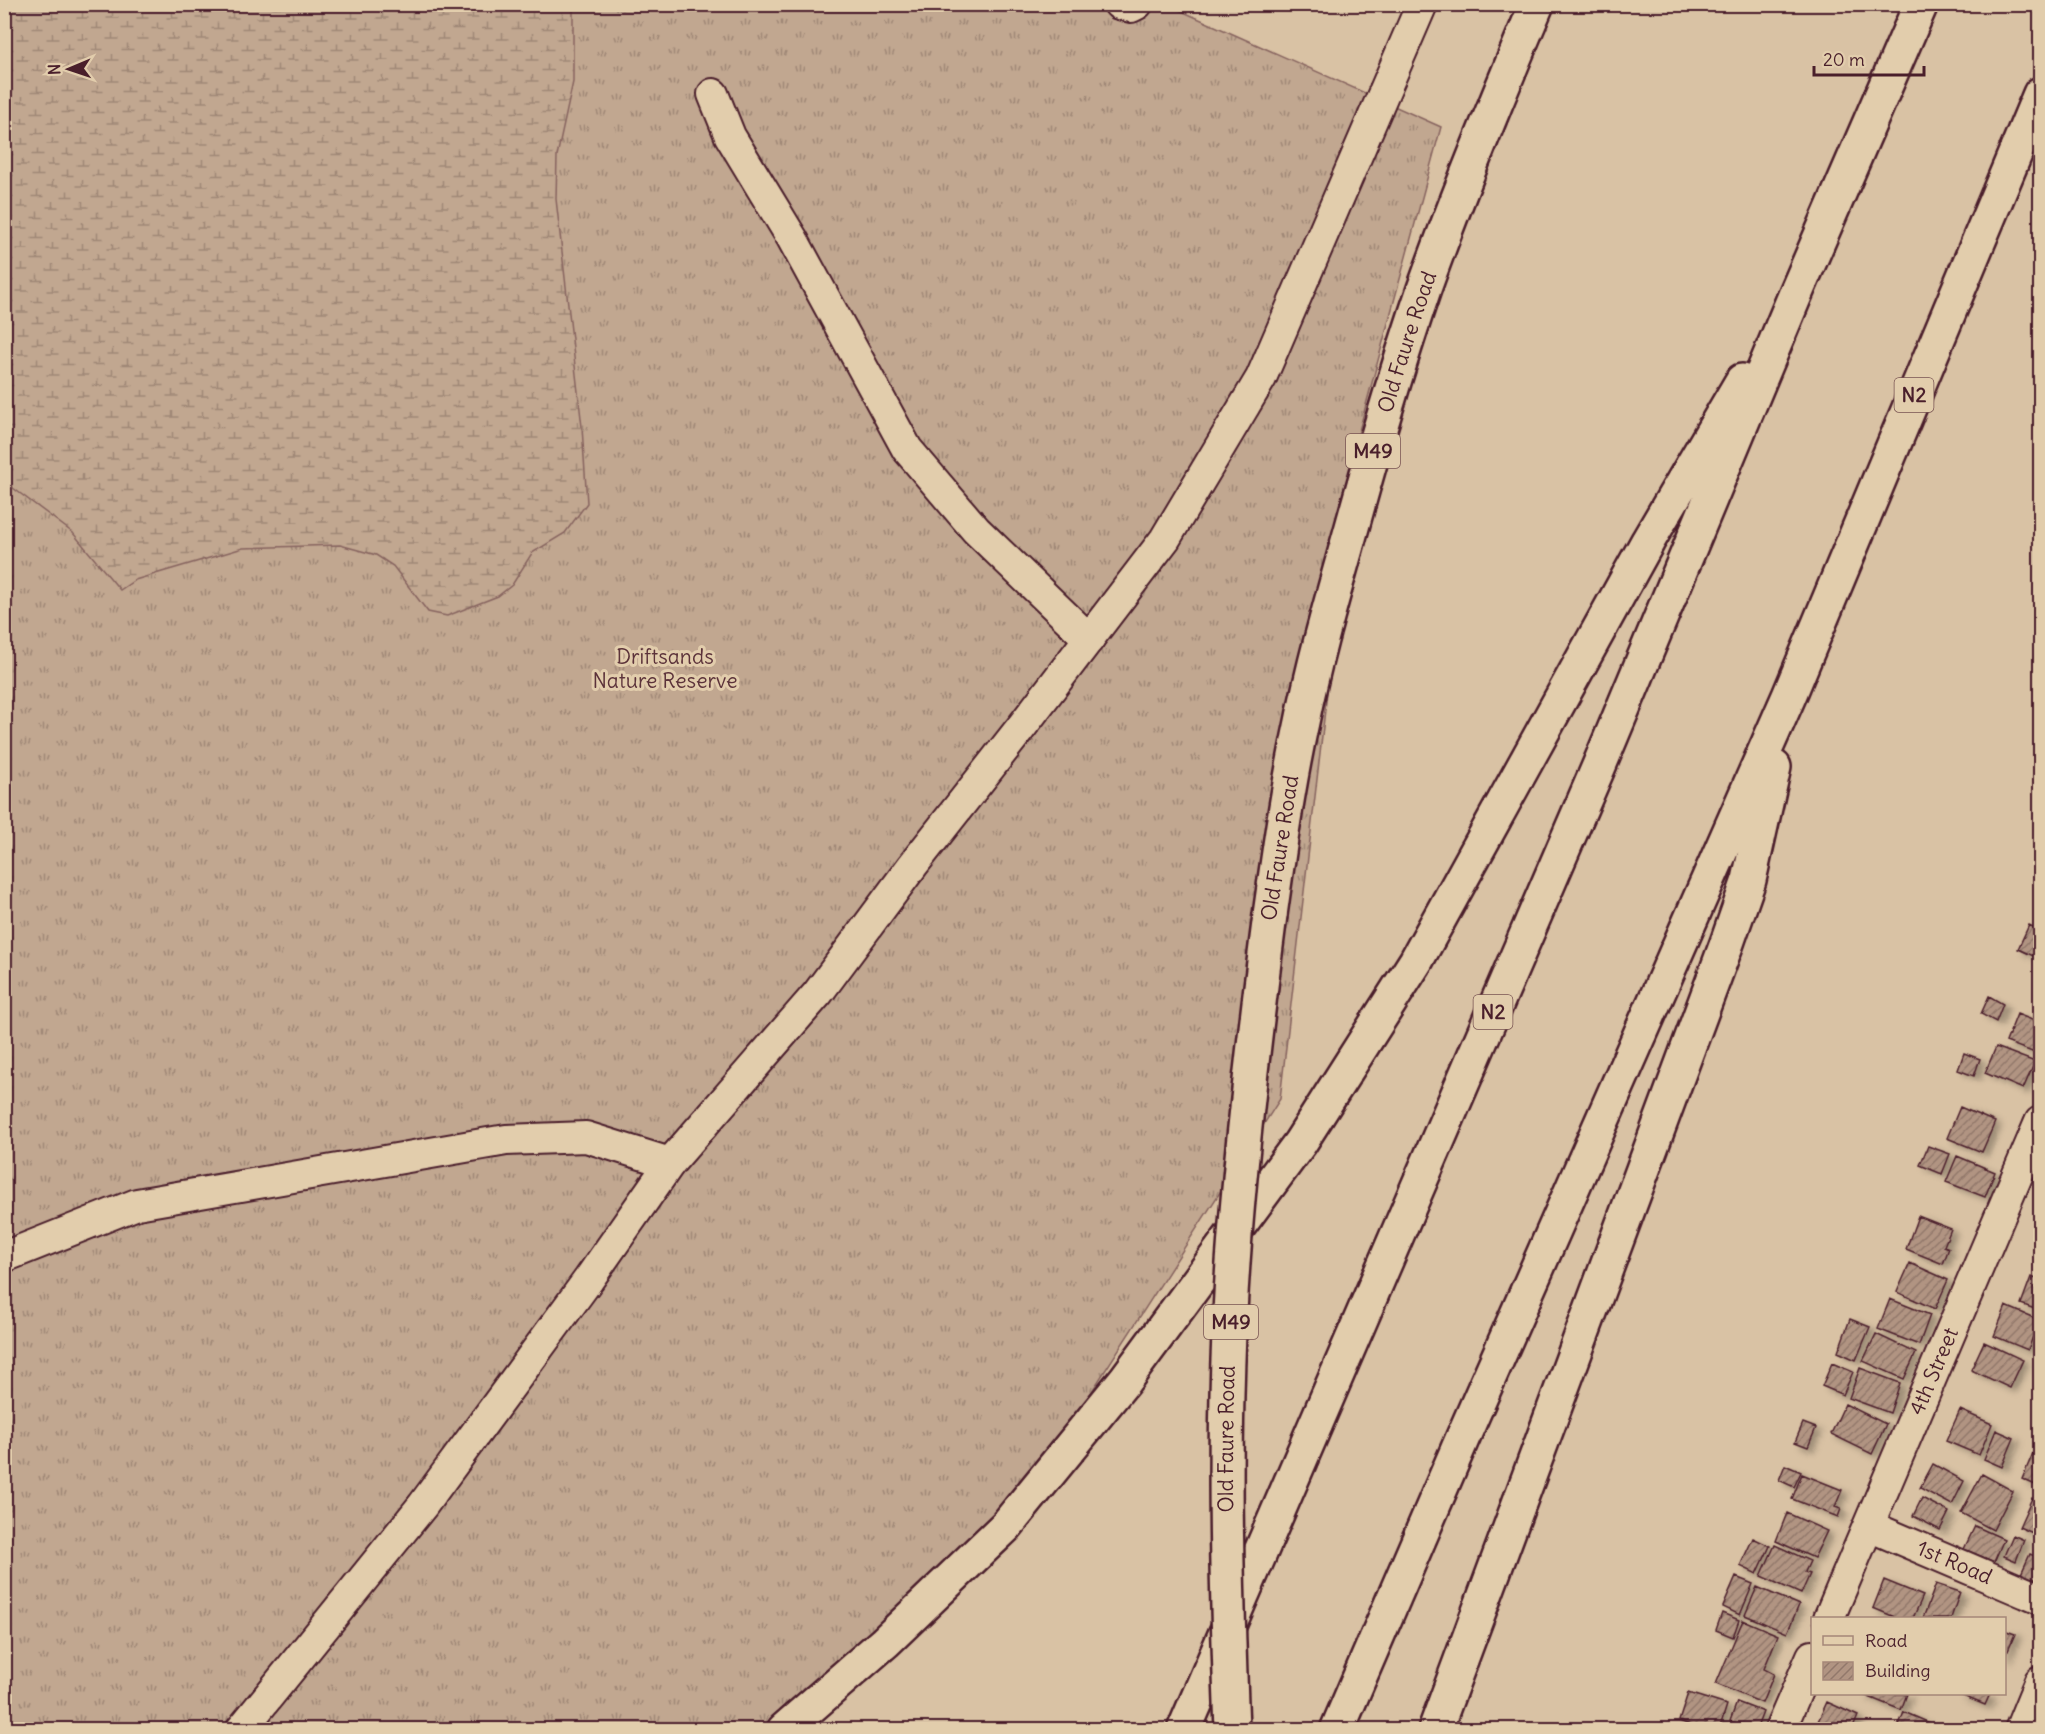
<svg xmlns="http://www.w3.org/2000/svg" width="2045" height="1734" font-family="Delius,sans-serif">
<defs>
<pattern id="grass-tufts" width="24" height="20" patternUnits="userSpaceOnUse" patternTransform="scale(1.5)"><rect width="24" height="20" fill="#c1a790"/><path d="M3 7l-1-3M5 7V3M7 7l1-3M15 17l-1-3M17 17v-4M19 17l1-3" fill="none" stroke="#9f8776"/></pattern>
<pattern id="wetland-marsh" width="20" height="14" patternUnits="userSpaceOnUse" patternTransform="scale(1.5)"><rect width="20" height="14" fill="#c1a790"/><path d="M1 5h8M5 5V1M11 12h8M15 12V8" fill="none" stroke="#9f8776"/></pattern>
<pattern id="building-hatch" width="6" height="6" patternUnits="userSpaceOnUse" patternTransform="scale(1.5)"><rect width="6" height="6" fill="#b19482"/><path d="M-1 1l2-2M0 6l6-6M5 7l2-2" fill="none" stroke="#92786b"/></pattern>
<filter id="shadow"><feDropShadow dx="6" dy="4" stdDeviation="3" flood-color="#0004"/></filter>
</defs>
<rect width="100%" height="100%" fill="#d9c2a4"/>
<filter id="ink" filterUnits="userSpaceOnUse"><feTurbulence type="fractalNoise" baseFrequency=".0167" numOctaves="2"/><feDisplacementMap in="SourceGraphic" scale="12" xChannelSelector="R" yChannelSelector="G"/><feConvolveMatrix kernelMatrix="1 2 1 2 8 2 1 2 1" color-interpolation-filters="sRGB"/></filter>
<g filter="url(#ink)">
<path fill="url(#grass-tufts)" stroke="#86635e" stroke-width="1.5" d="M5 5H1168L1441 127 1356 442 1280 1099 1027 1492 775 1729 5 1730Z"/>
<path fill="url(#wetland-marsh)" stroke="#86635e" stroke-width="1.5" d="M5 4 570 5 573 10V82L557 156 556 199 582 427 587 503 565 533 532 553 512 585 498 596 447 616 428 612 393 566 376 555 340 545 243 548 135 580 120 590 73 533 13 488 5 479Z"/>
<path fill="url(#building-hatch)" stroke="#4a1f2b" stroke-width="1.5" filter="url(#shadow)" d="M2029 925 2040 930V959L2018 949Z
M1989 996 2003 1004 1996 1022 1981 1014Z
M2017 1014 2040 1023V1055L2006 1042Z
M1996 1047 2035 1062 2023 1089 1985 1073Z
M1964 1053 1980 1059 1974 1076 1958 1070Z
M1960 1107 1995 1122 1982 1152 1947 1138Z
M1928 1146 1950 1154 1942 1174 1920 1165Z
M1957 1156 1995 1172 1985 1197 1946 1182Z
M1918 1216 1951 1229 1944 1246 1949 1248 1943 1264 1906 1249Z
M1910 1263 1948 1280 1935 1309 1897 1292Z
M2031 1277 2040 1280V1311L2021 1304Z
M1890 1299 1930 1315 1919 1345 1878 1329Z
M2006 1306 2039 1320 2028 1350 1994 1336Z
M1850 1319 1870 1327 1856 1360 1838 1352Z
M1876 1334 1916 1353 1904 1379 1863 1361Z
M1984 1342 2023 1360 2010 1388 1971 1370Z
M1832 1363 1853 1372 1843 1395 1822 1386Z
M1860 1368 1900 1383 1890 1413 1849 1398Z
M1845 1404 1886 1424 1872 1454 1831 1434Z
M1960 1410 1992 1424 1979 1455 1946 1441Z
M1803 1423 1816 1428 1808 1447 1795 1442Z
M1996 1430 2014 1438 2002 1467 1984 1459Z
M2036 1446 2040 1448V1487L2022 1479Z
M1933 1464 1964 1481 1952 1505 1920 1488Z
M1785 1465 1801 1472 1794 1487 1779 1480Z
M1802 1474 1842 1490 1835 1507 1841 1509 1838 1517 1792 1499Z
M1982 1474 2013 1491 1993 1530 1961 1513Z
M1922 1498 1949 1512 1940 1530 1913 1516Z
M2032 1498 2040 1502V1536L2019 1527Z
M1787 1513 1827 1531 1814 1558 1776 1541Z
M1975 1526 2004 1539 1994 1562 1964 1549Z
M2013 1535 2024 1540 2016 1561 2004 1556Z
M1753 1538 1770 1546 1757 1574 1740 1566Z
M1775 1545 1810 1561 1805 1572 1810 1574 1801 1594 1761 1576Z
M2030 1554 2040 1558V1583L2021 1574Z
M1736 1577 1753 1584 1740 1615 1723 1607Z
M1884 1580 1923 1596 1913 1618H1897L1873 1608Z
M1936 1584 1960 1592 1951 1618H1923Z
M1757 1587 1799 1605 1787 1633 1745 1615Z
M1722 1613 1739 1620 1733 1637 1716 1630Z
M1743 1620 1778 1635 1764 1669 1774 1674 1762 1703 1716 1684Z
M2004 1630 2015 1634 2004 1659Z
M1688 1693 1727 1705 1719 1730H1704L1679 1721Z
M1861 1694H1907L1901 1710Z
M1958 1694H1990L1985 1705Z
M1737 1702 1763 1712 1756 1730 1730 1721Z
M1827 1702 1858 1716 1852 1730H1814Z
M1904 1712 1937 1726 1936 1730H1897Z"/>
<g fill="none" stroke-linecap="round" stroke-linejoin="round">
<defs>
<g id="street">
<path d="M1119 4 1131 7 1137 4"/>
<path d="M713 94 730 136 792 238 907 449 976 530 1089 639"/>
<path d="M4 1257 137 1204 506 1140 586 1137 670 1163"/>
<path id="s1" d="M1869 1526 2040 1599"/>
<path id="s2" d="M1829 1618 2040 1122"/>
<path d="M241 1730 423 1505 589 1279 670 1163 818 993 913 865 1020 729 1165 539 1261 378 1422 4"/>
<path d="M1780 1730 1812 1656"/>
<path d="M2020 1730 2040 1681"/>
</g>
<g id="primary">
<path id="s3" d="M1270 915C1279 851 1288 786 1302 722 1315 656 1334 592 1352 527 1374 447 1397 368 1424 289 1458 193 1497 99 1537 4"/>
</g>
<path id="highway" d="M784 1730 885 1642 1006 1526 1125 1380 1300 1143 1416 961 1648 541 1742 381
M1184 1730 1599 766 1796 293 1921 4
M1337 1730 1463 1437 1789 696 2040 94
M1435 1730 1727 943 1749 880 1774 767"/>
</defs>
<use href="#street" stroke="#4a1f2b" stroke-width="34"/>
<use href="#primary" stroke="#4a1f2b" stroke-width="38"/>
<use href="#highway" stroke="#4a1f2b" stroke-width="38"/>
<use href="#street" stroke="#e2cdac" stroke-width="30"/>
<use href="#primary" stroke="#e2cdac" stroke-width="33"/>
<use href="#highway" stroke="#e2cdac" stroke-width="33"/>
<defs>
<g id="primary-bridge">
<path id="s4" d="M1232 1730C1226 1574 1222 1418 1233 1263 1241 1147 1255 1031 1270 915"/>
</g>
</defs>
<use href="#primary-bridge" stroke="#4a1f2b" stroke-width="38" stroke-linecap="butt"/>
<use href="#primary-bridge" stroke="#e2cdac" stroke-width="33"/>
</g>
</g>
<g text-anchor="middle" stroke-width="6" stroke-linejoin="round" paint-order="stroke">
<g fill="#e2cdac" stroke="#785352" stroke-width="1.5">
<rect x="1894.5" y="378" width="39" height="34" rx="4.5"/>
<rect x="1346" y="434" width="54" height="34" rx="4.5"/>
<rect x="1473.5" y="995" width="39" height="34" rx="4.5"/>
<rect x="1204" y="1305" width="54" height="34" rx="4.5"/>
</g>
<g font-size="20" font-weight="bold" fill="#4a1f2b">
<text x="1914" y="402">N2</text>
<text x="1373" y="458">M49</text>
<text x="1493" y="1019">N2</text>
<text x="1231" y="1329">M49</text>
</g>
<g font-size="21" fill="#4a1f2b" stroke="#e2cdac">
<text dy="7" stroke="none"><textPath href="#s3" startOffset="590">Old Faure Road</textPath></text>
<text transform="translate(1280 848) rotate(-81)" y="7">Old Faure Road</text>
<text dy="7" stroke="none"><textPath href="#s2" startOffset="268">4th Street</textPath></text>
<text dy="7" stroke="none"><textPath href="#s4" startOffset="291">Old Faure Road</textPath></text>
<text dy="7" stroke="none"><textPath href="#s1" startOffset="93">1st Road</textPath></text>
</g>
<g font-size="21" fill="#5c333a" stroke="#e2cdac">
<text x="665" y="664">Driftsands<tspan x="665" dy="24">Nature Reserve</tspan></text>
</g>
</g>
<rect width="2045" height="1734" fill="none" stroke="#e2cdac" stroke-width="24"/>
<rect x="12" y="12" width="2021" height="1710" fill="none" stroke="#4a1f2b" stroke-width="2" filter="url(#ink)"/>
<rect x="1811" y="1617" width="195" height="78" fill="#e2cdac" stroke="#a58778" stroke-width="1.5"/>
<rect x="1823" y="1636" width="30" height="9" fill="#e2cdac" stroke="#a58778" stroke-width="1.5"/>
<text x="1865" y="1647" font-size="18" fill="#4a1f2b">Road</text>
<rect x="1823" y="1662" width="30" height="18" fill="url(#building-hatch)" stroke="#a58778" stroke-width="1.5"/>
<text x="1865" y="1677" font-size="18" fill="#4a1f2b">Building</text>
<g transform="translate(69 69) rotate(268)" stroke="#e2cdac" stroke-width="4.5" paint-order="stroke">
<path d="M0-4.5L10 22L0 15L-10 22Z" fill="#4a1f2b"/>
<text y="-9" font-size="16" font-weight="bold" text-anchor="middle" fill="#4a1f2b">N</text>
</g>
<path d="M1814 66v9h110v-9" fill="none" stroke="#4a1f2b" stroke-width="3"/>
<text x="1823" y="66" font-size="18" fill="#4a1f2b" stroke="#e2cdac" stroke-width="4.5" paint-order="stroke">20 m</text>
</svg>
